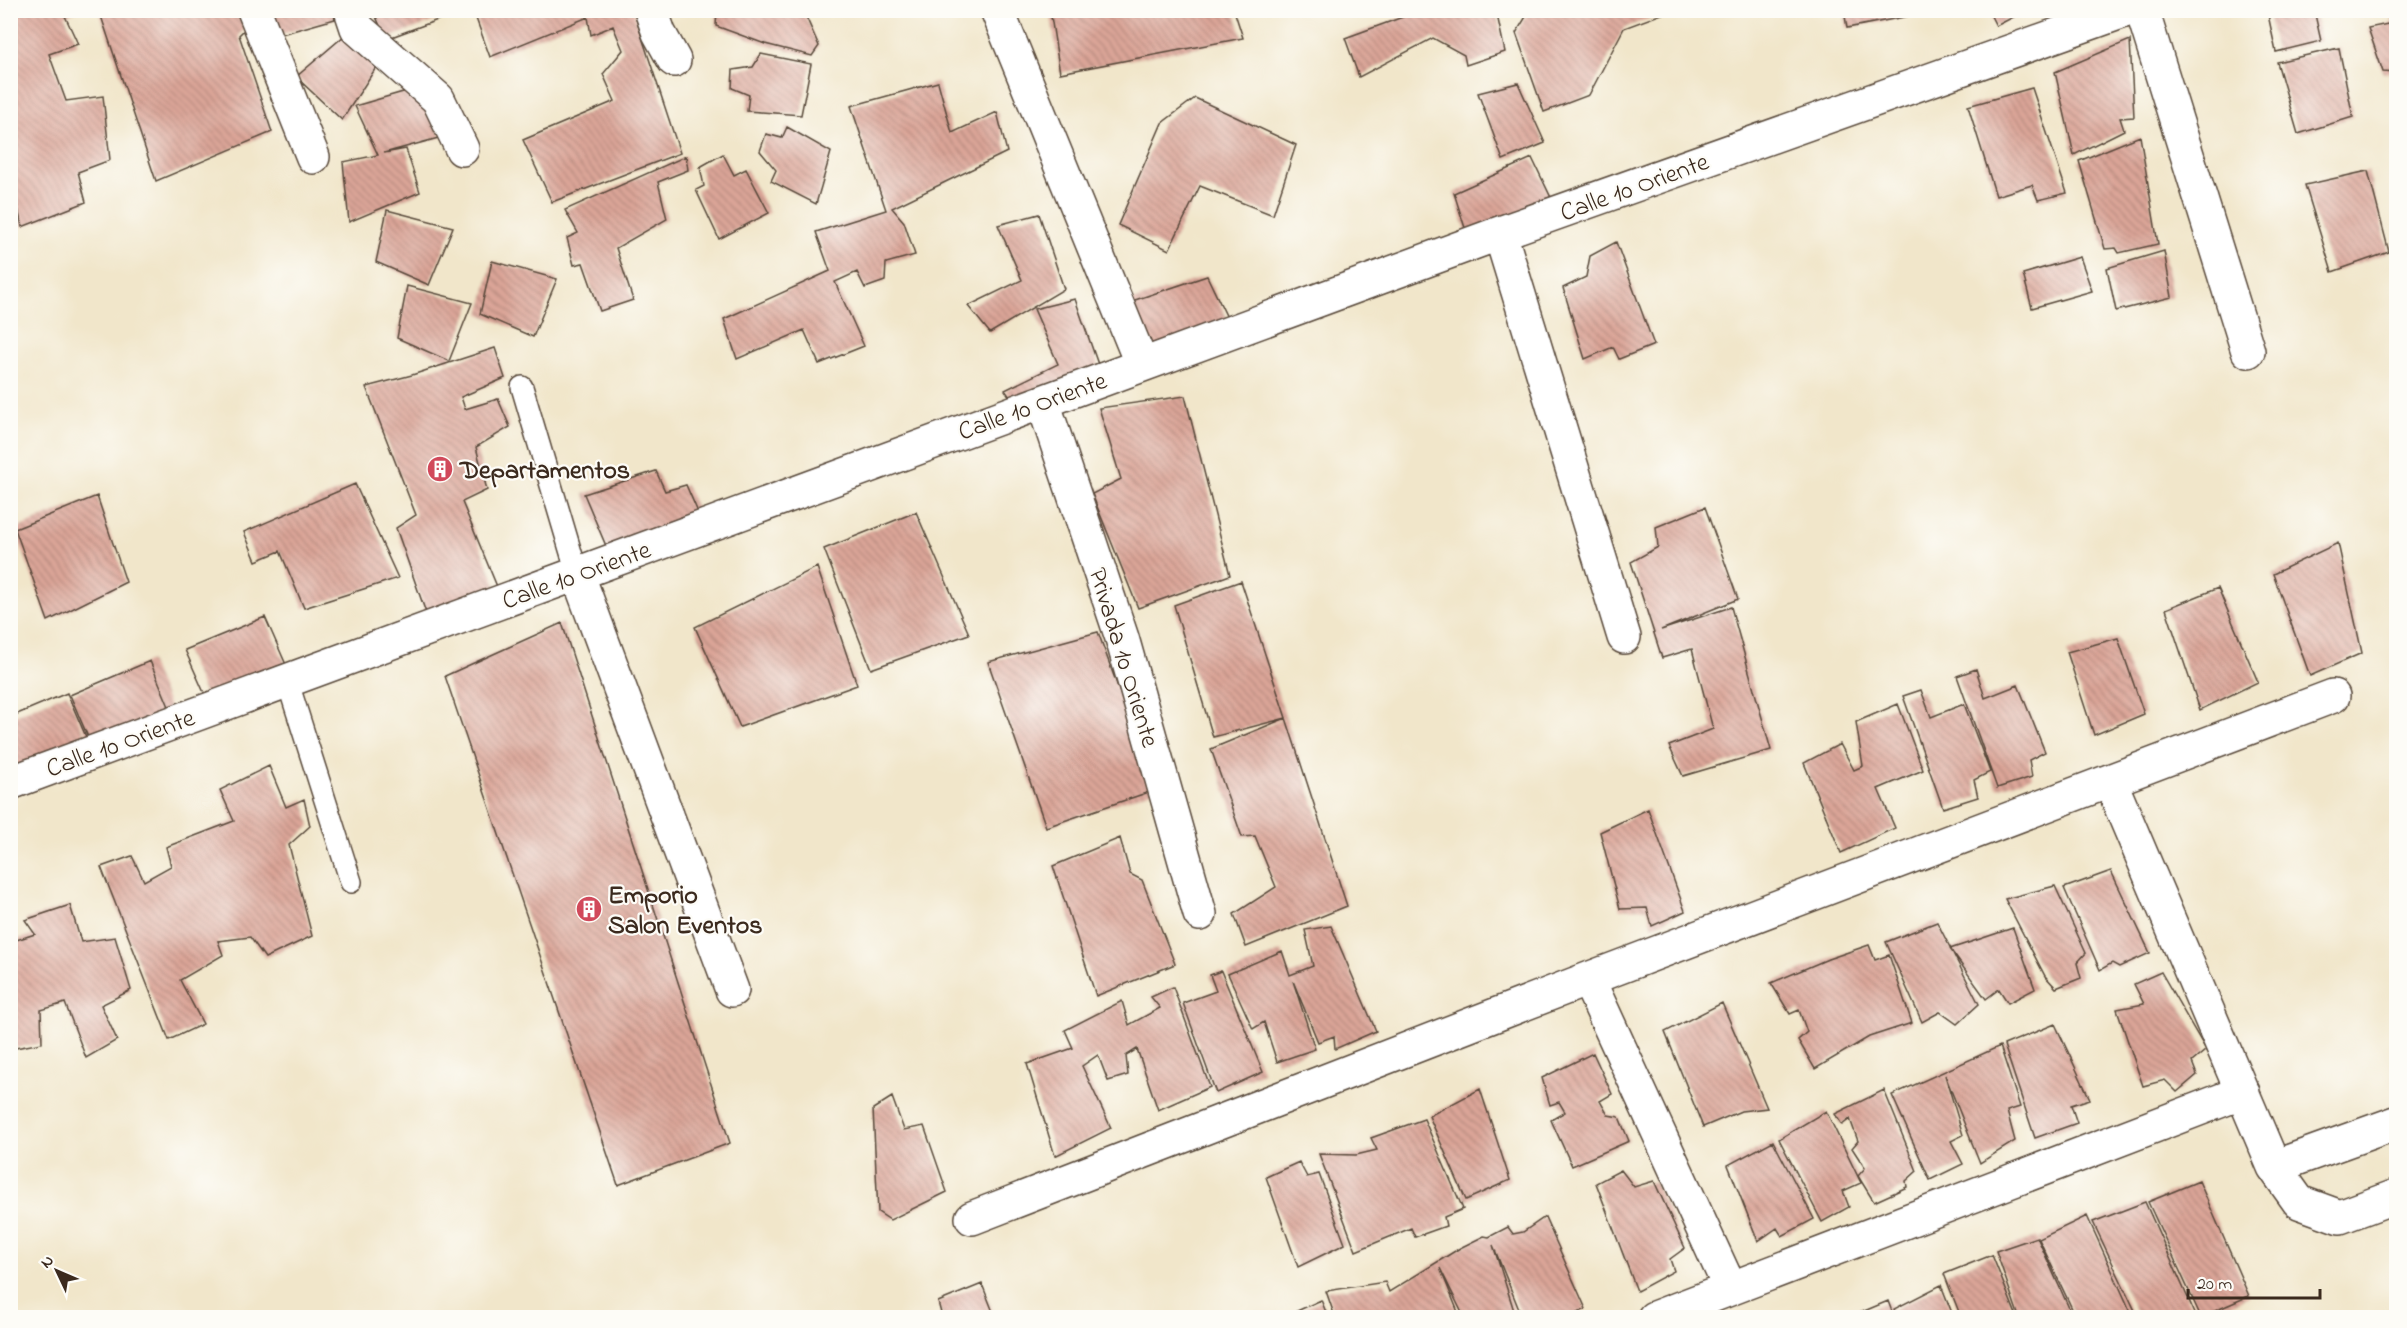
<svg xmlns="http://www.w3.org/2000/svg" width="2407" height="1328" font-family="'Indie Flower',sans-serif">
<defs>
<pattern id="building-back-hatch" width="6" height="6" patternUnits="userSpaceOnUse" patternTransform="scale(1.5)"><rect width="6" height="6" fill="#dba598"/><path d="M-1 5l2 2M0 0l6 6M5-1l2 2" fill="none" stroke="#b3877b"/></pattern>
</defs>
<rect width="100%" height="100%" fill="#fdfcf7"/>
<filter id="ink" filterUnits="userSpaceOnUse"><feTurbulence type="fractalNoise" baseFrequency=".0167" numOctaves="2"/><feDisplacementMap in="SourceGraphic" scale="12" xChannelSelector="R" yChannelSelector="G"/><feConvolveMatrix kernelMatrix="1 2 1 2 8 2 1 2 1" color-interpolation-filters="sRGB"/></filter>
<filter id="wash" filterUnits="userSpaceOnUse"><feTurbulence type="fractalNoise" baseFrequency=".008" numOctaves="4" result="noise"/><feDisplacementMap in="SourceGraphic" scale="24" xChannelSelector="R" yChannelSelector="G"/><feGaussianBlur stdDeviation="1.35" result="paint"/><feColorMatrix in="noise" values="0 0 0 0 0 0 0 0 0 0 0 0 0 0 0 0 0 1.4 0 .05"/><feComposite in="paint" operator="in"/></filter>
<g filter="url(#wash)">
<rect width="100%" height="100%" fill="#f1e6ca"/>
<g id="blocks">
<path fill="url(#building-back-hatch)" d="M10 10H80L65 16 78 44 49 54 66 101 103 96 110 160 78 172 86 202 22 227 16 199 10 202Z
M99 10H246L251 23 239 35 272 132 156 181Z
M269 10H333L335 19 278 35Z
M373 10H440L443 18 386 39Z
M473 10H633L680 153 552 202 523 140 615 101 603 74 623 50 613 26 591 35 588 17 490 57Z
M717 10H803L819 46 812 56 765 44 716 26Z
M1050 10H1234L1243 38 1060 73Z
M1422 10H1496L1505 52 1466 65 1464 55 1433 38 1359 77 1345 38Z
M1530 10H1670V11L1624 28 1589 95 1544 112 1516 33Z
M1844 10H1919L1920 14 1847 28Z
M1988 10H2027L1996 26Z
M2267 10H2314L2321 41 2276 52Z
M2388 10H2396V73L2383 72 2368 28 2393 23Z
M344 36 381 60 342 120 296 77Z
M2130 40 2134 117 2120 118 2124 130 2074 155 2055 72Z
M2339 48 2353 117 2298 134 2277 62Z
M761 54 811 64 801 115 747 111 749 95 732 88 733 70 753 67Z
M938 82 952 133 997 112 1007 152 892 208 904 222 915 255 886 263 885 281 865 288 857 272 835 282 864 346 819 364 804 330 737 359 724 319 830 271 816 232 886 210 851 106Z
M1518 83 1545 143 1503 160 1478 93Z
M417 88 442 137 384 153 406 149 420 192 349 222 343 162 378 155 355 106Z
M2032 88 2067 193 2038 200 2032 185 1996 196 1968 106Z
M1195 98 1296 145 1273 215 1200 186 1169 250 1118 225 1162 123Z
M787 127 831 152 816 204 771 181 776 170 760 151 766 134 782 138Z
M2140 136 2158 244 2119 253 2116 248 2105 249 2079 161Z
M723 154 734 175 746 169 769 213 719 239 696 190 704 186 700 167Z
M686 156 688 170 658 182 667 219 616 248 633 300 600 311 583 263 574 265 567 238 578 233 565 210Z
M1532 158 1554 204 1470 244 1454 193Z
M2368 171 2389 252 2332 272 2305 185Z
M387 210 453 227 429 285 376 262Z
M1039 214 1064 289 990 333 968 306 1022 280 998 225Z
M1616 242 1654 345 1619 359 1613 347 1585 359 1563 288 1586 277 1590 256Z
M2164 251 2172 297 2116 311 2107 268Z
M2080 257 2092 291 2032 308 2023 274Z
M492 261 557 279 533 337 480 314Z
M1207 276 1231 326 1156 360 1129 302Z
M407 286 472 303 449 361 397 338Z
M1075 299 1101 373 1025 418 1005 390 1058 364 1034 309Z
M495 348 505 378 461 397 465 409 498 399 510 427 476 447 487 490 462 502 503 601 431 627 396 528 416 515 366 387 412 375Z
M1185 396 1230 575 1138 608 1092 494 1121 479 1099 408Z
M656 471 665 491 686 485 704 526 612 560 584 494Z
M355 484 398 578 304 608 280 551 256 561 244 532Z
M97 496 126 582 48 621 15 529Z
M1705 507 1738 599 1661 630 1731 607 1771 750 1683 776 1669 746 1713 729 1692 649 1662 658 1631 562 1658 547 1656 527Z
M916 512 969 634 871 669 824 549Z
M2338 543 2362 653 2310 676 2273 574Z
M817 567 857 685 740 727 695 627Z
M1241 581 1286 718 1213 737 1174 605Z
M2218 588 2258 682 2200 710 2166 609Z
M265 617 291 676 210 706 185 650Z
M562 623 730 1143 618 1185 445 676Z
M1098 632 1155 790 1046 827 988 662Z
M2118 638 2144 714 2094 735 2067 652Z
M150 661 175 721 94 751 70 695Z
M1976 669 1985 698 2018 685 2045 752 2029 760 2032 777 1997 788 1957 676Z
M1921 690 1931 717 1964 704 1990 772 1974 780 1978 797 1943 808 1903 696Z
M67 693 93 753 10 780V717Z
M1898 704 1923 770 1878 789 1895 828 1841 853 1804 763 1840 744 1854 770 1863 766 1856 722Z
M1286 718 1347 906 1246 947 1234 914 1276 887 1255 836 1242 837 1211 749Z
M269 766 286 807 304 799 310 826 289 845 312 936 265 958 250 937 218 941 223 955 180 980 203 1024 169 1040 101 867 132 856 144 881 171 866 166 847 234 821 220 790Z
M1648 809 1685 911 1652 926 1647 908 1620 909 1600 832Z
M1120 838 1130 874 1142 880 1175 964 1096 996 1053 866Z
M2111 871 2150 953 2119 967 2112 963 2100 970 2064 888Z
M2055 886 2086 953 2077 963 2081 978 2056 988 2045 976 2005 899Z
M70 905 81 942 115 937 131 990 101 1005 117 1040 86 1058 65 1003 41 1010 42 1043 10 1049V942L35 934 25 920Z
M1937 922 1979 1004 1957 1024 1940 1012 1922 1022 1886 942Z
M1331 926 1376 1031 1335 1049 1334 1036 1318 1042 1293 981 1315 1049 1277 1062 1264 1022 1253 1029 1228 974 1282 951 1290 975 1313 966 1305 930Z
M2013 928 2035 989 2008 1003 1999 989 1986 999 1950 949Z
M1869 945 1875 960 1889 955 1912 1023 1869 1037 1815 1069 1798 1040 1807 1032 1799 1010 1790 1014 1771 983 1828 959Z
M1221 971 1263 1072 1216 1093 1183 1003 1216 991 1210 975Z
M2161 972 2206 1050 2192 1062 2197 1075 2177 1092 2165 1080 2143 1086 2117 1009 2144 1004 2134 984Z
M1173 987 1210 1087 1158 1110 1137 1049 1126 1056 1128 1075 1108 1081 1098 1055 1082 1066 1111 1128 1055 1156 1027 1064 1073 1048 1065 1030 1122 1001 1129 1025 1160 1008 1151 997Z
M1722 1003 1767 1108 1741 1111 1703 1127 1665 1032Z
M2055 1024 2090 1099 2071 1105 2077 1123 2035 1138 2004 1045Z
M2000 1046 2020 1107 2007 1111 2015 1141 1980 1163 1945 1075 1963 1135 1951 1141 1963 1164 1930 1180 1892 1095Z
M1593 1053 1612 1094 1600 1101 1608 1115 1619 1117 1629 1141 1572 1166 1551 1120 1565 1112 1559 1102 1550 1105 1542 1078Z
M1480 1089 1510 1180 1466 1200 1429 1116Z
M1884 1090 1917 1171 1906 1181 1907 1187 1874 1202 1858 1176 1865 1168 1852 1148 1858 1141 1850 1119 1842 1125 1835 1114Z
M892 1097 904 1130 924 1126 947 1192 890 1220 878 1212 873 1109Z
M1826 1111 1861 1183 1843 1191 1849 1207 1822 1222 1779 1139Z
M1424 1119 1463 1209 1444 1217 1446 1226 1415 1237 1411 1228 1356 1251 1319 1154 1356 1155 1377 1150 1371 1138Z
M1773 1141 1814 1219 1782 1236 1777 1228 1758 1241 1728 1165Z
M1299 1162 1307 1177 1319 1174 1345 1244 1298 1267 1266 1177Z
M1621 1170 1634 1187 1654 1181 1685 1248 1670 1259 1674 1271 1637 1291 1596 1183Z
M2199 1181 2249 1296 2201 1317 2148 1202Z
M2145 1202 2196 1316 2192 1317H2138L2093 1222Z
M2087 1216 2133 1317H2076L2039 1239Z
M1545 1217 1586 1309 1568 1317H1522L1493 1245 1516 1317H1464L1440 1268 1460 1317H1335L1326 1291 1385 1282 1389 1292 1460 1248 1484 1236 1489 1237 1508 1227 1513 1234 1523 1232Z
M2037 1237 2073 1317H2019L1996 1251Z
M1992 1255 2017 1317H1961L1944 1274Z
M982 1284 995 1317H942L938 1302Z
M1941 1285 1952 1313 1946 1314 1947 1317H1897L1894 1309Z
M1321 1300 1328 1317H1284Z
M1888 1301 1894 1317H1850Z"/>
</g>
</g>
<g filter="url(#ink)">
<use href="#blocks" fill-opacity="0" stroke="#564638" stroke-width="1.5"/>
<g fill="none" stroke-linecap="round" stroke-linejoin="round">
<defs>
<path id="service" d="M522 387 577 573
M287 680 351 882"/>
<path id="minor" d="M254 10 313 157
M351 10 357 28 438 99 462 149
M651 10 659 33 674 60
M997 10 1142 365
M2142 10 2248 351
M1500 233 1624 637
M1043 402 1122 638 1200 914
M577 573 732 990
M2110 781 2274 1167 2299 1202 2340 1217 2396 1196
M10 783 1500 233 2127 10
M1588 979 1730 1288
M2274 1167 2396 1123
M972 1218 1588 979 2333 696
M1654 1318 2243 1092"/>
</defs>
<use href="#service" stroke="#564638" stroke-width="24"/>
<use href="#minor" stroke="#564638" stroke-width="36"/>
<use href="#service" stroke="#fff" stroke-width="21"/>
<use href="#minor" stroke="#fff" stroke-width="33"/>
</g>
</g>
<defs>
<symbol id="building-disc" viewBox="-11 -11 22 22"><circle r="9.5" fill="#d1495b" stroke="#fdfcf7"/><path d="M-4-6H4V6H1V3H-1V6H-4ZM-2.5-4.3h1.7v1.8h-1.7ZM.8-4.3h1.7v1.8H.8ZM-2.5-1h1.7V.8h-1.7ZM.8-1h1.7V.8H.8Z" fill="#fff"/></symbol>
</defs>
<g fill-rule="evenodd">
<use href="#building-disc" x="425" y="454" width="30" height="30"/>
<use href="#building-disc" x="574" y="894" width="30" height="30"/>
</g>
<g text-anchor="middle" stroke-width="4.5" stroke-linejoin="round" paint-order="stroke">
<g font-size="26" fill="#3b2a1e" stroke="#fdfcf7">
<text transform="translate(1634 186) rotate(-20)" y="9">Calle 10 Oriente</text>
<text transform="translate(1032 405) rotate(-20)" y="9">Calle 10 Oriente</text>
<text transform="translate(576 574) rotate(-20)" y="9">Calle 10 Oriente</text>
<text transform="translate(1125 657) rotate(73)" y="9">Privada 10 Oriente</text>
<text transform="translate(120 742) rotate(-20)" y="9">Calle 10 Oriente</text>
</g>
<g font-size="26" font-weight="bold" fill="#3b2a1e" stroke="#fdfcf7" text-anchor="start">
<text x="460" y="478">Departamentos</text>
<text x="608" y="903">Emporio<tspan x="608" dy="30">Salon Eventos</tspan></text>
</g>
</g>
<rect width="2407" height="1328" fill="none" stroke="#fdfcf7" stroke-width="36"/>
<g transform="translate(57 1271) rotate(314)" stroke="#fdfcf7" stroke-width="4.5" paint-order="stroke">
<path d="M0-4.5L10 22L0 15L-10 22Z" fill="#3b2a1e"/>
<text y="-9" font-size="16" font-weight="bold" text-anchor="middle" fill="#3b2a1e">N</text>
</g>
<path d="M2188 1289v9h132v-9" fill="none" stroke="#3b2a1e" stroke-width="3"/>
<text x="2197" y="1289" font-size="18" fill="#3b2a1e" stroke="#fdfcf7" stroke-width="4.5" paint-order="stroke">20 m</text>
</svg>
